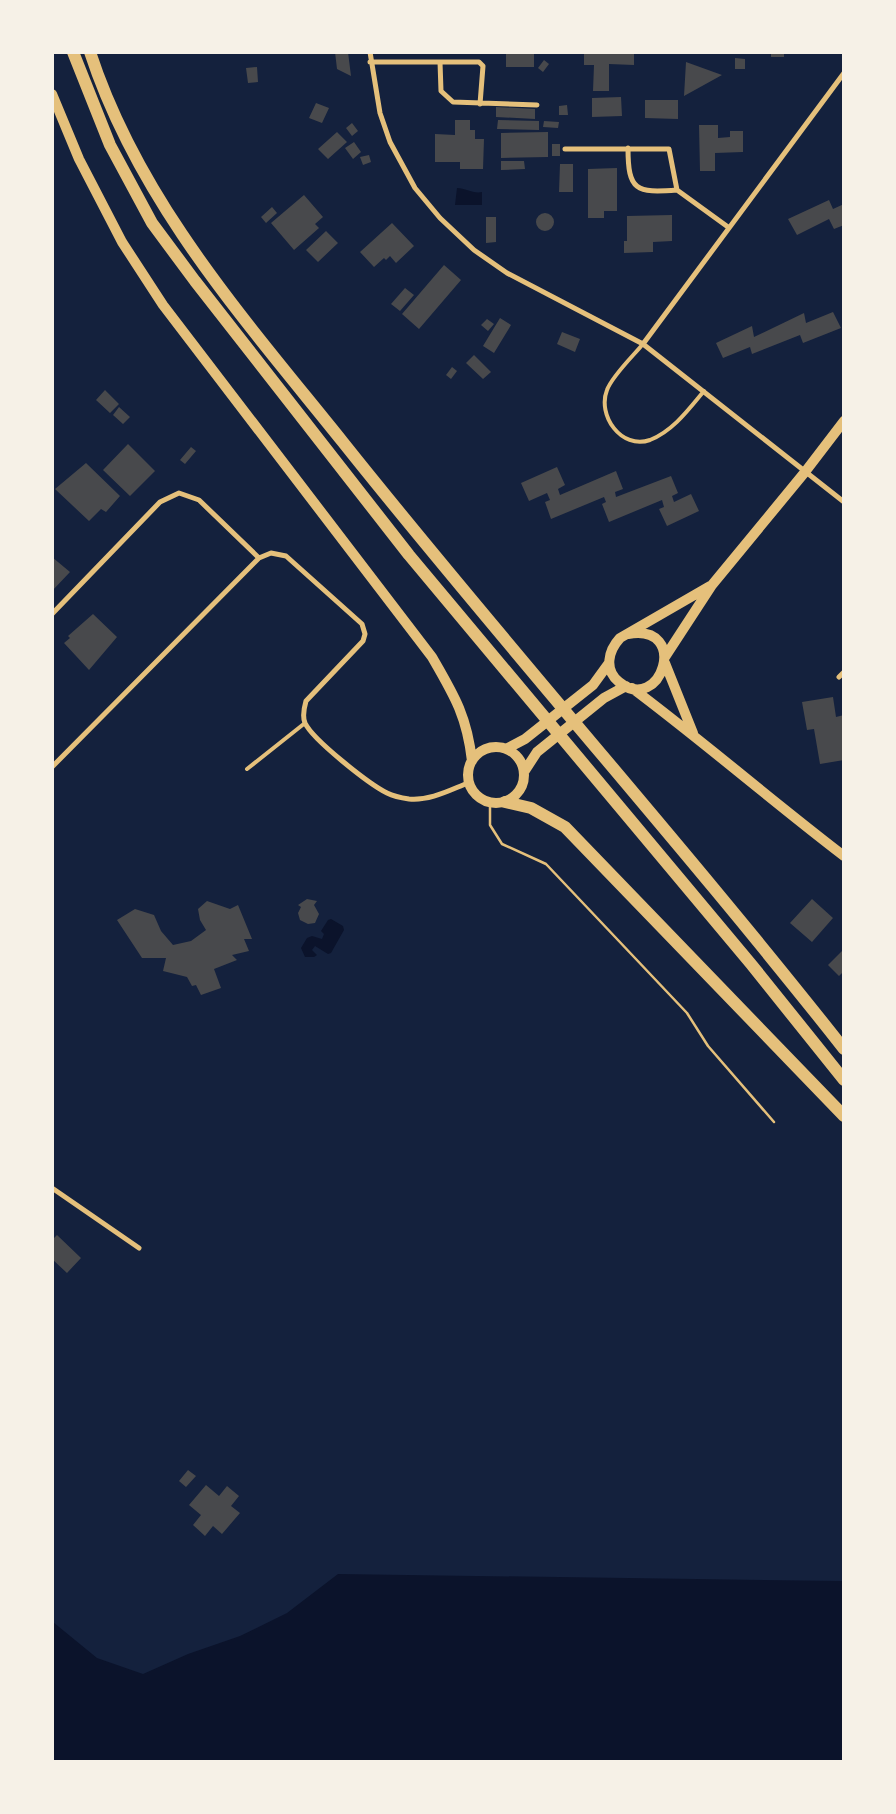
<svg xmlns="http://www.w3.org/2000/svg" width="896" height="1814" font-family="Quicksand,sans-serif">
<rect width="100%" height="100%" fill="#14213d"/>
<path fill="#0b132b" d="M457 188C466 188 473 194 482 192V205H455Z
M331 919 343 926 344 930 331 953 328 954 315 946 312 950 317 955 314 957H305L301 948 307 938 312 936 322 939 324 934 321 931 328 920Z
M338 1574 843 1581V1761H53V1622L97 1658 143 1674 188 1654 240 1636 287 1613Z"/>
<path fill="#48494c" d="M335 52H348L351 76 337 69Z
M506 52H534V67H506Z
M584 52H634V65L609 64V91H593L594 65H584Z
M771 52H784V57H771Z
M735 58 745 59V69H735Z
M544 60 549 64 543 72 538 68Z
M686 62 722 75 684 96Z
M257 67 258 82 248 83 246 68Z
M621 97 622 116 592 117V98Z
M645 100H678V119L645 118Z
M316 103 329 108 322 123 309 118Z
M567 105 568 115H559V106Z
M496 107 535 109V119L496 117Z
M455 120H470V130H475V139H484L483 169H460V162H435V134L455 135Z
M498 120 539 121V130L497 129Z
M544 121 559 122 558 128 543 127Z
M352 123 358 131 352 136 346 128Z
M699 125H718V138L730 137V131H743V152L715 153V171H700Z
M337 132 347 142 328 159 318 149Z
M548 132V157L501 158V133Z
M354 142 361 152 353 159 345 148Z
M552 144H560V156H552Z
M369 155 371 162 363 165 360 157Z
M501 161H524L525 169 501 170Z
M560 164H573V192H559Z
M617 168V211H604V218H588V169Z
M304 195 323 217 315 224 319 228 294 250 271 223Z
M829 200 833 209 844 204V225L834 229 829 219 797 235 788 219Z
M272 207 277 213 266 223 261 217Z
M536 222a9 9 0 1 1 18 0a9 9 0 1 1-18 0Z
M672 215V241L653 242V252L624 253V241H627V216Z
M486 217H496V242L486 243Z
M392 223 414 246 396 263 390 256 386 260 384 258 374 267 360 252Z
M326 231 338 243 318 262 306 250Z
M444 265 461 280 419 329 402 314Z
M405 288 414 295 400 311 391 304Z
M833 312 841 328 803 343 800 335 752 354 750 347 723 358 716 343 752 326 754 337 804 313 806 323Z
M500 318 511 325 494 353 483 346Z
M487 319 494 324 488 331 481 325Z
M562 332 580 339 575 352 557 344Z
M474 355 491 372 483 379 466 363Z
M452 367 457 371 451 379 446 375Z
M105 390 119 404 110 413 96 400Z
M119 407 130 417 123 424 113 415Z
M128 444 155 471 130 496 103 470Z
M191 447 196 451 185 464 180 460Z
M86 463 120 496 106 512 101 509 89 521 55 489Z
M557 467 565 485 558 489 560 495 616 471 623 489 615 492 616 497 671 476 678 493 672 496 674 502 691 494 699 511 667 526 659 509 664 507 662 500 609 522 602 504 606 502 604 497 551 519 545 502 550 500 547 493 529 501 521 483Z
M52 557 70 572 52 591Z
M93 614 117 637 89 670 64 643 70 638 68 636Z
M833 697 836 717 844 715V760L820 764 814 729 807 730 802 702Z
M307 899 317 901 314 905 319 914 315 923 308 924 300 920 298 913 301 907 298 905Z
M812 899 833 918 812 942 790 923Z
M207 901 230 909 238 905 252 939H244L249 951 232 955 237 960 214 969 221 988 201 995 196 985 192 986 187 977 163 971 166 958H142L117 920 135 909 154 915 161 931 173 945 191 941 206 930 200 920 198 909Z
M844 949V971L839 976 828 965Z
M57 1235 81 1258 67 1273 52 1259V1237L54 1238Z
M188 1470 196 1476 186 1487 179 1481Z
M206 1485 219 1496 227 1486 239 1496 231 1506 240 1513 222 1534 213 1526 205 1536 193 1525 201 1515 189 1505Z"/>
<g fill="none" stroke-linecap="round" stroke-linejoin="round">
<path stroke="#e5c07b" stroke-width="2.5" d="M490 803V825L502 844 546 864 687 1013 708 1046 774 1122"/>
<path stroke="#e5c07b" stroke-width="4" d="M643 344C633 356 612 376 607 390 597 415 621 450 650 440 673 431 689 409 704 391
M247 769 305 723"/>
<path stroke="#e5c07b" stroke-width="5" d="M370 52 380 113 390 142 415 188 440 218 474 250 507 273 643 344 844 502
M370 62H479L483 66 480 104
M440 62 441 91 453 102 537 105
M628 148C628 191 636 193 677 190L728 227
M565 149H669L677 190
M643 344 844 73
M52 614 160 502 179 493 199 500 259 558
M839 677 844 672
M52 767 259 558 271 553 286 556 362 624 365 634 363 641 306 701C304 708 302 716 305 723 313 740 369 784 387 793 393 796 402 798 409 799 430 801 450 790 468 783
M52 1188 139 1248"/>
<path stroke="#e5c07b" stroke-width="10" d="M52 94 79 159 122 242 163 305 432 657C454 695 467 716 472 761
M628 634C691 623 661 716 619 682 604 670 608 651 620 638L710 586
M665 657 712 585 805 472 844 421
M665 663 693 733
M632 688C704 742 772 801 844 856
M468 775a28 28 0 1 1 56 0a28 28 0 1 1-56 0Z
M506 749 525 739 593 685 609 663
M524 772 537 752 604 698 626 686"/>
<path stroke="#e5c07b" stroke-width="12" d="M73 52 110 145 152 223 195 281 409 555 751 964 844 1080
M90 52C139 202 245 320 342 441 506 647 681 842 844 1049
M505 802 531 808 565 827 844 1116"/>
</g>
<rect width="896" height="1814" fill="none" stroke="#f6f1e7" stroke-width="108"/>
</svg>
